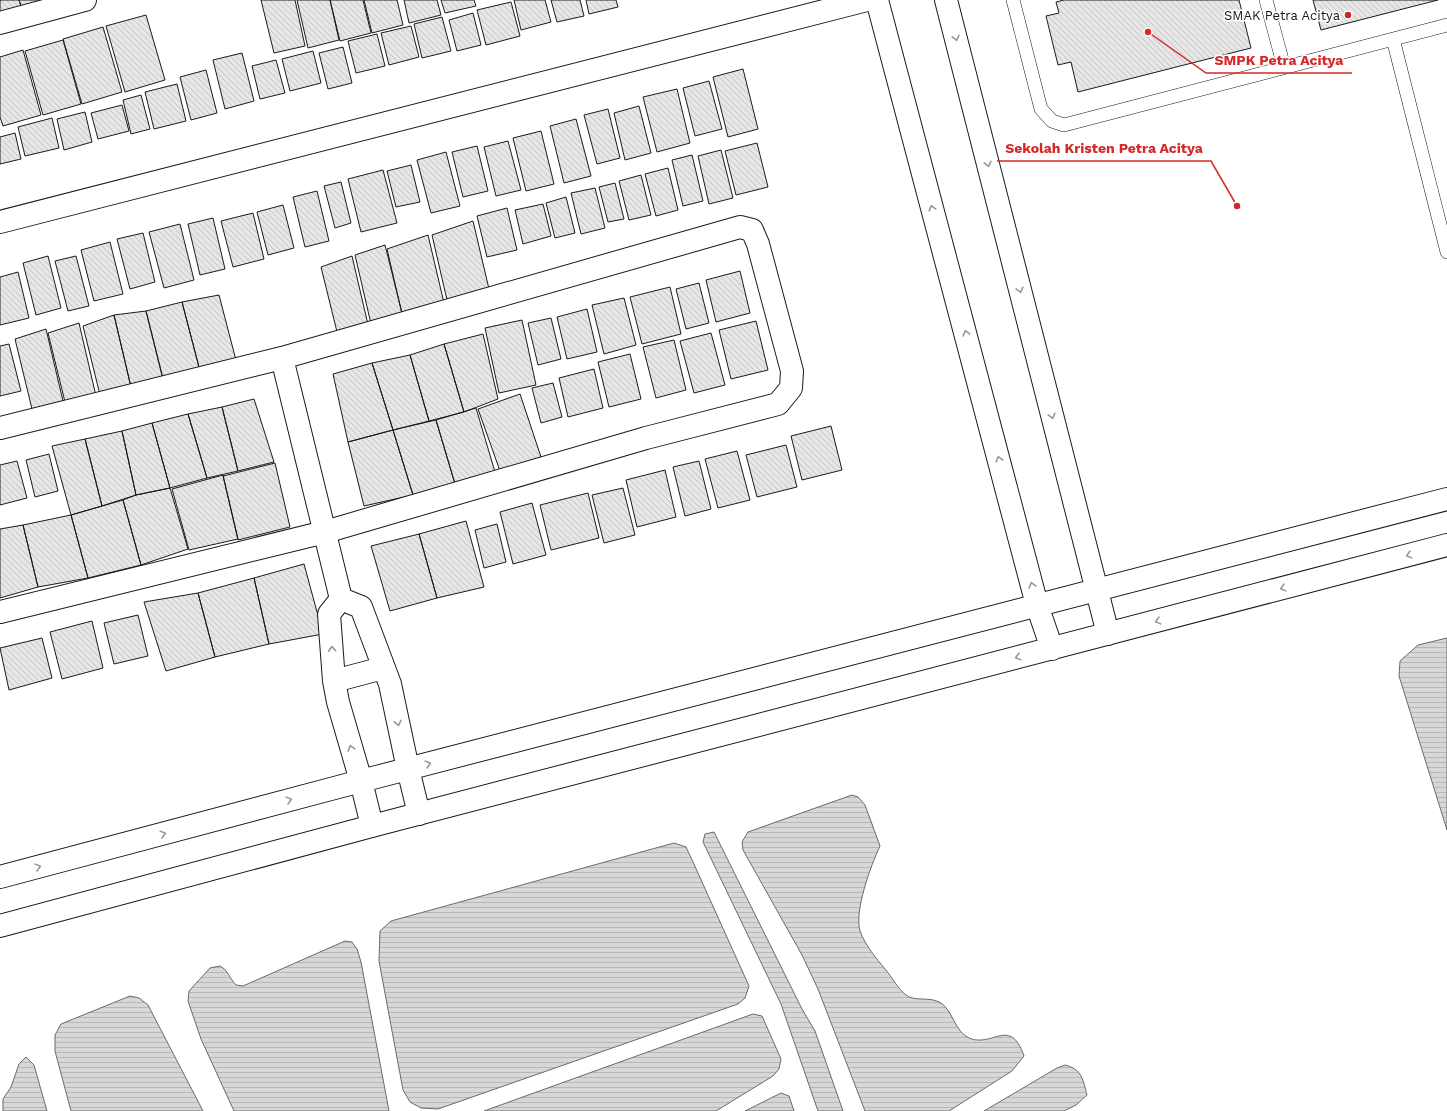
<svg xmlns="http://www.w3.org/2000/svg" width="1447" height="1111" font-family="'Work Sans',sans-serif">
<defs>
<pattern id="water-rules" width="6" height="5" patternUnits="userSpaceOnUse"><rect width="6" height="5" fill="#d7d7d7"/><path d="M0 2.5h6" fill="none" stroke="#b8b8b8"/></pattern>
<pattern id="building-back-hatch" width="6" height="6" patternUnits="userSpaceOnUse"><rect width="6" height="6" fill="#e6e6e6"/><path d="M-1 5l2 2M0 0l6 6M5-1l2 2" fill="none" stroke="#c5c5c5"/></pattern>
</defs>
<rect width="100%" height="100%" fill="#fff"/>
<path fill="url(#water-rules)" stroke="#6a6a6a" d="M1447 638V830L1399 676 1400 661 1418 645Z
M852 795 858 797 865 805 880 846C871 865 854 911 860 931 865 945 876 958 885 969 892 977 898 989 906 995 914 1002 930 996 941 1003 953 1011 955 1032 969 1038 993 1048 1010 1016 1024 1056L1012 1071 949 1111H865L818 989 802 955 743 850 742 842 748 832Z
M714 832 802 1009 815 1031 843 1111H818L781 1004 703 842 705 834Z
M674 843 686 847 693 862 749 986 745 998 738 1004 438 1109 421 1108 410 1102 403 1090 379 961 380 931 391 921Z
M345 941 352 942 357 949 361 962 389 1111H234L201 1039 188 1001 189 991 210 968 220 966C228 970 230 979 236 985L243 986Z
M130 996 139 998 148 1005 203 1111H71L55 1051V1035L61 1024Z
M753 1014 762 1016 781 1059 779 1069 773 1076 716 1111H484Z
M26 1057 34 1065 47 1111H3V1099L11 1087 19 1064Z
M1065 1065C1082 1069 1083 1080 1087 1095L1076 1105 1064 1111H984L1057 1068Z
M781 1093 789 1096 794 1111H745Z"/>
<path fill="url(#building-back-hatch)" stroke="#1a1a1a" d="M0 0H19L22 9 0 16Z
M19 0H57L22 9Z
M261 0H295L305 46 274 53Z
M297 0H330L339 40 308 48Z
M330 0H363L371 33 340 41Z
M364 0H397L403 25 372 33Z
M404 0H437L441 15 409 23Z
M441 0H474L476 6 445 13Z
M514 0H545L551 22 521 30Z
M551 0H580L584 16 557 22Z
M586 0H616L618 7 589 14Z
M1064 0H1239L1251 48 1078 92 1071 62 1058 65 1046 16 1059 13 1056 2Z
M1313 0H1438L1321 30Z
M511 2 520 36 486 45 477 10Z
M473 13 481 45 457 51 449 20Z
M146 15 165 80 125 92 106 26Z
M442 17 451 51 422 58 414 24Z
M411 26 419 57 389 65 381 33Z
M103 27 122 92 82 104 63 39Z
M377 34 385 66 356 73 348 41Z
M63 40 81 104 43 115 25 51Z
M343 47 352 83 328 89 319 53Z
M23 50 41 115 3 126 0 117V57Z
M313 51 321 83 290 91 282 59Z
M242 53 254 101 225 109 213 60Z
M276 60 285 93 260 99 252 66Z
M743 69 758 129 728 137 713 77Z
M206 70 217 113 191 120 180 77Z
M709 81 722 129 695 136 683 88Z
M177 84 186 121 154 129 145 92Z
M677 89 690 143 657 152 643 97Z
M141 95 150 129 131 134 123 100Z
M122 105 129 131 98 139 91 113Z
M639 106 651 153 625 160 614 113Z
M608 109 620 158 597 164 584 115Z
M85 112 92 142 64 150 57 119Z
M52 118 59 148 25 156 18 127Z
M576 119 591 176 564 183 550 126Z
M541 131 554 184 526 191 513 138Z
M15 133 21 159 0 164V137Z
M508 141 521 190 496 196 484 147Z
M757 143 768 187 736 195 725 151Z
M477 146 488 191 463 197 452 152Z
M721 150 733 198 709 204 698 156Z
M446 152 460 206 431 213 417 160Z
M692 155 703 201 683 206 672 160Z
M411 165 420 202 396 207 387 171Z
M668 168 678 210 656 216 645 174Z
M383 170 397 223 361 232 348 179Z
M641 175 651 215 629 220 619 181Z
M341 182 351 223 335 228 324 186Z
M615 183 624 219 608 222 599 187Z
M595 188 605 228 581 234 571 193Z
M317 191 329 241 305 247 293 197Z
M566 197 575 233 555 238 546 203Z
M543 204 551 236 523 244 515 210Z
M283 205 294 248 268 255 257 212Z
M507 208 517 250 487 257 477 216Z
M253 213 264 259 233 267 221 221Z
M213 218 225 269 200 275 188 224Z
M473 221 489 289 447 300 432 235Z
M180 224 194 280 164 288 149 232Z
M143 233 155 282 130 289 117 239Z
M428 235 444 303 402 314 387 249Z
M110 242 123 294 94 301 81 250Z
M385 245 403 317 371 324 355 255Z
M48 256 61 308 36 315 23 263Z
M76 256 89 306 68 311 55 261Z
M352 256 369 329 338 336 321 267Z
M740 271 750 313 716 322 706 280Z
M18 272 29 318 0 325V277Z
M699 283 709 323 686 329 676 289Z
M670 287 681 334 642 344 630 297Z
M219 295 237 364 200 371 182 302Z
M624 298 636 345 604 354 592 305Z
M182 302 200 371 163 379 146 311Z
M587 309 597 352 567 359 557 317Z
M146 311 163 379 131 387 114 315Z
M114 315 131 387 100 395 83 326Z
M551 318 561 359 538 365 528 323Z
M522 320 536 385 499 393 485 328Z
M756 321 768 370 731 379 719 330Z
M79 323 96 396 65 402 48 333Z
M46 329 63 401 32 409 15 339Z
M711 333 725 385 694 393 680 341Z
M483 334 498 399 464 412 444 344Z
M674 340 686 390 656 398 643 347Z
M9 344 21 391 0 396V346Z
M444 344 464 412 429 421 410 355Z
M630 354 641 399 609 407 598 362Z
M410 355 429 421 393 430 372 363Z
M372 363 393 430 348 442 333 374Z
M594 369 603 408 568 417 559 378Z
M553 383 562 417 541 423 532 388Z
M520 394 541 457 500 471 478 409Z
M254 399 274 462 238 471 222 407Z
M222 407 238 471 207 478 188 414Z
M476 408 495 472 455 484 436 420Z
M188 414 207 478 170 488 152 423Z
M436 420 455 484 413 495 393 430Z
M152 423 170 488 136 495 122 431Z
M831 426 842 470 802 480 791 436Z
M393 430 413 495 364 506 348 442Z
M122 431 136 495 102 506 85 439Z
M85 439 102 506 71 515 52 446Z
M786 445 797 487 757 497 746 455Z
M737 451 750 500 718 508 705 459Z
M49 454 58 491 35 497 26 460Z
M17 461 27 498 0 505V465Z
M699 461 711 509 685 516 673 467Z
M275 463 290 527 238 540 223 476Z
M665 470 676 517 637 527 626 480Z
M223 475 238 539 189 550 172 489Z
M170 488 188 549 141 565 123 500 136 495Z
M623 488 635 535 604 543 592 495Z
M588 493 599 538 551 550 540 505Z
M123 500 141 565 88 578 71 515Z
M532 503 546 555 513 564 500 512Z
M71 515 88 578 38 587 23 525Z
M466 521 484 587 437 598 419 534Z
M497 524 506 562 484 568 475 530Z
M23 525 38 587 0 598V529Z
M419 534 437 598 390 611 371 546Z
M304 564 323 634 269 644 254 578Z
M254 578 269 644 215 657 198 593Z
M198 593 215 657 166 671 144 602Z
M138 615 148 656 114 664 104 623Z
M92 621 103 668 62 679 50 632Z
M42 638 52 678 9 690 0 648Z"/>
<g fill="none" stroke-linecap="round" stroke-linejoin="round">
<defs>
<path id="lane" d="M1013 0 1041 109 1052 121 1064 125 1447 25
M1266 0 1284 67
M1393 39 1447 252"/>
<path id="street" d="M877 0 1037 605 1052 649
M946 0 1108 634
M0 23 85 0
M0 222 867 0
M282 358 341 599 329 614 334 681 338 702 361 781 372 826
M0 428 282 358 740 227 752 230 758 244 792 371 791 388 778 404 646 438 325 532 0 612
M341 599 361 607 390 684 408 769 419 814
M334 681 383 668
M0 877 361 781 1447 499
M0 926 372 826 1447 545"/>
</defs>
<use href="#lane" stroke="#1a1a1a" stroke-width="14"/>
<use href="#street" stroke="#1a1a1a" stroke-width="24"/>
<use href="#lane" stroke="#fff" stroke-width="13"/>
<use href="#street" stroke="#fff" stroke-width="22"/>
</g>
<defs><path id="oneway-chevron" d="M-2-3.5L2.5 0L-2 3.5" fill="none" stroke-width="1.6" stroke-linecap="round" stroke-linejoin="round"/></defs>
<g stroke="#989898">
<use href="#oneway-chevron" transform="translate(956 38) rotate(76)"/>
<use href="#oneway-chevron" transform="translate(988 164) rotate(76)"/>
<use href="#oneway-chevron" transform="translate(932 208) rotate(-105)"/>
<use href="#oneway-chevron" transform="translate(1020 290) rotate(76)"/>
<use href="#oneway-chevron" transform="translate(966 333) rotate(-105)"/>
<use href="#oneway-chevron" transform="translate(1052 416) rotate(76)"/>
<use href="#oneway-chevron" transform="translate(999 459) rotate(-105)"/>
<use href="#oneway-chevron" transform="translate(1409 555) rotate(165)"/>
<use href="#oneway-chevron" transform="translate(1032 585) rotate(-105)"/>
<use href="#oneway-chevron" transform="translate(1283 588) rotate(165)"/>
<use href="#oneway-chevron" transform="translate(1158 621) rotate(165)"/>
<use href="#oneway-chevron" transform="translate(332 649) rotate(-94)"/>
<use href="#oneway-chevron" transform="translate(1018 657) rotate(165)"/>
<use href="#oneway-chevron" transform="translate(398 723) rotate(78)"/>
<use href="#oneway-chevron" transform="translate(351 748) rotate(-106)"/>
<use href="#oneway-chevron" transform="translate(428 764) rotate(-15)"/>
<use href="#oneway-chevron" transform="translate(289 800) rotate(-15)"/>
<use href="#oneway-chevron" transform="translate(163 834) rotate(-15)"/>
<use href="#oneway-chevron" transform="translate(38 867) rotate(-15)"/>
</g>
<circle fill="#c62828" stroke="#fff" stroke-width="1.5" cx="1348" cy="15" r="4"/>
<g text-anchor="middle" stroke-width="3" stroke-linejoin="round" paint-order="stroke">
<g font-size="13" fill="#1a1a1a" stroke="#fff" text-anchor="end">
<text x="1340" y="20">SMAK Petra Acitya</text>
</g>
</g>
<path fill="none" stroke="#d62828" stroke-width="1.5" d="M1148 32L1206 73H1352M1237 206L1211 161H997"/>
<g fill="#d62828" stroke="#fff" stroke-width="1.5">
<circle cx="1148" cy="32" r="4"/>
<circle cx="1237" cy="206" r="4"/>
</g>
<g font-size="14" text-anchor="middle" font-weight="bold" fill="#d62828" stroke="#fff" stroke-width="3" stroke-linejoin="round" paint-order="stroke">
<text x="1279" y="65">SMPK Petra Acitya</text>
<text x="1104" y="153">Sekolah Kristen Petra Acitya</text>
</g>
</svg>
